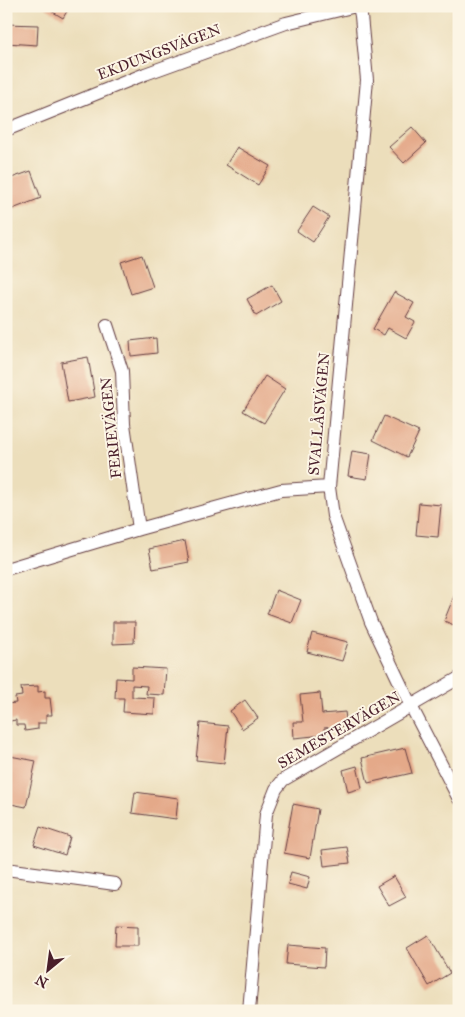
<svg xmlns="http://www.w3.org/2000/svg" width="465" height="1017" font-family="'IM FELL Great Primer',serif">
<rect width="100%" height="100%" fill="#fcf5e5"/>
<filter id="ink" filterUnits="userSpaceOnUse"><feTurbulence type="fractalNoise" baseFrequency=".02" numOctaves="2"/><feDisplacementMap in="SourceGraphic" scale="10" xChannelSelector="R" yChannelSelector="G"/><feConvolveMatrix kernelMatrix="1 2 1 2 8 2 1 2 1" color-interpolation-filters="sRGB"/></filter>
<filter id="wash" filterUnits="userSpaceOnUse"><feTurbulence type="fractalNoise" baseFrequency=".0096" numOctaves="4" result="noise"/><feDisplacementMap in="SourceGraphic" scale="20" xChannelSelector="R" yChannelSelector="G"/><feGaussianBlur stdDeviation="1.12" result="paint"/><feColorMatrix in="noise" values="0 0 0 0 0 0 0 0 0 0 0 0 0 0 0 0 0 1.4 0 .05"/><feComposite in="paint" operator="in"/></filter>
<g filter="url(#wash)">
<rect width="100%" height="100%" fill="#ecdebb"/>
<g id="blocks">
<path fill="#e4a989" d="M43 6H70L63 18Z
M6 24 38 25 37 45 6 43Z
M412 127 426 143 404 163 389 147Z
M237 147 270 166 258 185 226 165Z
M31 171 41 198 10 210 6 199V180Z
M313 207 329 217 313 242 297 231Z
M142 255 153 287 131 294 121 262Z
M272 285 281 301 256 316 247 299Z
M394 292 414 303 406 317 415 322 406 338 388 328 384 335 373 329Z
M156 338 157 353 131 356 130 341Z
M88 357 95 397 68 402 61 362Z
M265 376 285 389 264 423 243 411Z
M384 416 419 432 407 457 373 440Z
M352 451 371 454 367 479 348 476Z
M419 503 441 505 438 537 416 535Z
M185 541 189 562 153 569 149 549Z
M459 584V627L444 621Z
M276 590 301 600 292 623 267 614Z
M113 622H135L134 643 113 644Z
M312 633 348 642 342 661 307 652Z
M132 667 166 669 164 695 146 694 147 686 132 685V697L155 698 154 714 123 712 124 698H115L116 678 132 679Z
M38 686V692L45 691V698H50L52 715H46V723H38V729L25 731 24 725H16V720L10 721V725H6V704L16 703 15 697 22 696 21 687Z
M320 693 322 714 345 712 347 726 324 728V735L294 738 293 722H303L300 695Z
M245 700 258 718 242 729 230 711Z
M200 723 228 726 224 763 196 760Z
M405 748 412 773 368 783 362 758Z
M10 756 36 761 26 807 6 803V777Z
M357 766 362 788 348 792 343 770Z
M135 792 178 798 176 819 132 813Z
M293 804 318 809 310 858 284 853Z
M40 827 70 837 65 855 34 845Z
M347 847 350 863 324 866 322 850Z
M291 872 310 877 307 889 288 884Z
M394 876 406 897 389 906 377 886Z
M116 925 138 926V946H115Z
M428 935 450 973 429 986 407 948Z
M288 945 325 948 324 967 286 964Z"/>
</g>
</g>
<g filter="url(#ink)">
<use href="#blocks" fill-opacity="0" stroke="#623c41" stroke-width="1"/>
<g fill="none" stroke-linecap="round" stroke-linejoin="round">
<defs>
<path id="minor" d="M359 6 361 16 367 80 329 487 333 516 371 622 411 706 459 799
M6 130 145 74 286 23 356 6
M107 325 122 371 124 424 139 529 281 490 329 487
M6 569 139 529
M6 869 115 884
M249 1011 266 814 276 789 283 780 459 678"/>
</defs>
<use href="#minor" stroke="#623c41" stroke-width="14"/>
<use href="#minor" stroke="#fff" stroke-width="12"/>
</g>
</g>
<g text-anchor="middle" stroke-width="4" stroke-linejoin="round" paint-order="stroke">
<g font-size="15" fill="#4a1f2b" stroke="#fcf5e5">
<text transform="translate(159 52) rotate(-21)" y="5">EKDUNGSVÄGEN</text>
<text transform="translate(319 414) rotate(-85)" y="5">SVALLÅSVÄGEN</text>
<text transform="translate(111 428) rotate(-96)" y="5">FERIEVÄGEN</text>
<text transform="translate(339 730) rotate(-30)" y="5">SEMESTERVÄGEN</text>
</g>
</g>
<rect width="465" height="1017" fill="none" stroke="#fcf5e5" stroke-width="25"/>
<g transform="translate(48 970) rotate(209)" stroke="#fcf5e5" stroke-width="4" paint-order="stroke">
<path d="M0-4L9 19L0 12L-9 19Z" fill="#4a1f2b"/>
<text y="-8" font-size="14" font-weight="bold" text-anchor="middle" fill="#4a1f2b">N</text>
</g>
</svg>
